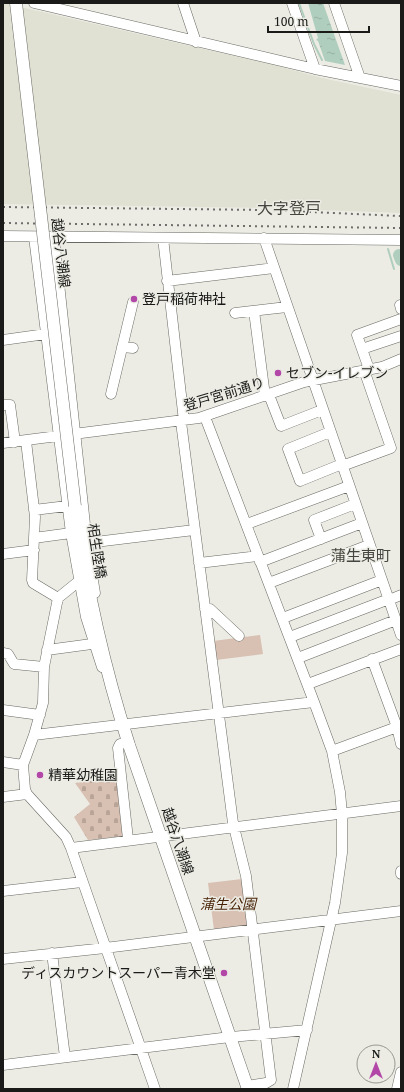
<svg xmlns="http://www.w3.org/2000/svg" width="404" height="1092" font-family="'Noto Serif','Noto Sans JP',serif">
<defs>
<pattern id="cemetery-stones" width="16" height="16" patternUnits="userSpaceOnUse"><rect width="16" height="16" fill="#d8c0b2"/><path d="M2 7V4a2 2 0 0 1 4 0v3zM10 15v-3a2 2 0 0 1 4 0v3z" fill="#b9a498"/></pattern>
<pattern id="water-ripples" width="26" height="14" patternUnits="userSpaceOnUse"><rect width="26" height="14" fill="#b0cebe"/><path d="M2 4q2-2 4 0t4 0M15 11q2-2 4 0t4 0" fill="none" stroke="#97b0a3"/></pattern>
</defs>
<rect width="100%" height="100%" fill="#ecece5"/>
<path fill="#e0e1d2" d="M3 3 274 65 322 78 401 95V213L265 208 3 204Z"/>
<path fill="#d8c0b2" d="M260 635 263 654 216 660 213 641Z
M242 879 247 926 214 930 208 883Z"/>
<path fill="url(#cemetery-stones)" d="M118 778 123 836 88 840 74 817 90 804 75 783Z"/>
<path fill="url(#water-ripples)" d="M308 3H323L345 65 325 61 318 41 316 40 318 38Z"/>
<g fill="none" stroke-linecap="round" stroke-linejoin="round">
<path stroke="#b0cebe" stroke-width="2" d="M299 3 314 44 322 60
M388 249 394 269"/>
<path stroke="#b0cebe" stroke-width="12" d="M399 255 401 260"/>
<defs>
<path id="minor" d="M34 3 315 69 401 86
M183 3 196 42
M292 3 315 69
M334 3 360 78
M3 236 401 240
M34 237 71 533 86 617 102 667
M54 237 87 543 95 593
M163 238 184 421
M264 238 401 635
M167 281 274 268
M400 305 401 309
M254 311 265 396
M235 313 287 307
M3 340 53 333
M122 347 133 348
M362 349 401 336
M369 369 357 335 401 319
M111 394 133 302
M269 395 281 426 322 410
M3 405H10L15 442
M205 417 314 702 332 751 340 792 342 814V853L335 903 293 1089
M181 422 233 823 246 876 271 1080 266 1083 247 1086
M330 432 288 449 300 481 342 464
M26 441 35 517 32 580 33 583 58 598
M3 443 199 418 304 382 382 367 401 359
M342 466 391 448 364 370
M34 510 67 506
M247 524 349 486
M34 538 71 533
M321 539 314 520 355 504
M87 543 194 530
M3 554 34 550
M260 562 362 523
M199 563 258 556
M79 581 58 598 44 667 43 703 34 735 23 765 25 789 27 794 66 837 71 848 155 1089
M269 583 369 545
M389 600 401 595
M205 609H210L239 636
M283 618 382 580
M290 637 389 599
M47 650 99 643
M3 653 8 654 14 664 44 667
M298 658 396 620
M372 659 397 727 401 744
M308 684 401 649
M3 710 40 715
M34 735 314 702
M332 751 397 727
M3 762 23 765
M3 797 27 794
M128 839 118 748 120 744 128 742
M71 848 401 806
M401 871V874
M3 891 82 882
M52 953 65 1057
M3 959 105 948 401 911
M231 1037 307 1030
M3 1065 230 1037
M397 1089 401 1072"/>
<path id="major" d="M75 506C86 587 104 667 129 745L248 1089"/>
</defs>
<use href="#minor" stroke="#696963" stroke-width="11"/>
<use href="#major" stroke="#696963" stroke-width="13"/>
<use href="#minor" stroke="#fff" stroke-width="10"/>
<use href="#major" stroke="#fff" stroke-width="12"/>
<path stroke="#6d6d69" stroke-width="2" stroke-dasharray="2 4" stroke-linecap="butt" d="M3 207 265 210 401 216
M3 223 401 228"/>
<defs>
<path id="major-bridge" d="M16 3 75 506"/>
</defs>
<use href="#major-bridge" stroke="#696963" stroke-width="13" stroke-linecap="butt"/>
<use href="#major-bridge" stroke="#fff" stroke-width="12"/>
</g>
<g fill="#b247a8" stroke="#ecece5" stroke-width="1.5">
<circle cx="134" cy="299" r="4"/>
<circle cx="278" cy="373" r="4"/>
<circle cx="40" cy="775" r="4"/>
<circle cx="224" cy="973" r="4"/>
</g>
<g text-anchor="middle" stroke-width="3" stroke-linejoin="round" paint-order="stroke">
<g font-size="14" fill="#1a1a18" stroke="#ecece5">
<text transform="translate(61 253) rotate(83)" y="5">越谷八潮線</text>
<text transform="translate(224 394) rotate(-17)" y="5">登戸宮前通り</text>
<text transform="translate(97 551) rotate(81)" y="5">相生陸橋</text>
<text transform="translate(178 841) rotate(71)" y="5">越谷八潮線</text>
</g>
<g font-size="14" fill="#1a1a18" stroke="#ecece5" text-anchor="start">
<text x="142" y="304">登戸稲荷神社</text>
<text x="286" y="378">セブン-イレブン</text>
<text x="48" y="780">精華幼稚園</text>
<text x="216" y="978" text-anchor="end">ディスカウントスーパー青木堂</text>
</g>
<g font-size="14" font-style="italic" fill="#451f02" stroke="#ecece5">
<text x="228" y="909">蒲生公園</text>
</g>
<g font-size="15" fill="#45453f" stroke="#ecece5">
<text x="361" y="561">蒲生東町</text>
</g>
<g font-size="16" fill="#45453f" stroke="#ecece5">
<text x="289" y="214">大字登戸</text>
</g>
</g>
<rect width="404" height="1092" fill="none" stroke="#1a1a18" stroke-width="8"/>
<g transform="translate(376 1064)"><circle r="19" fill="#ecece5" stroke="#989893"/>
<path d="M0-3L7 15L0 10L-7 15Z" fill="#b247a8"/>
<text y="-6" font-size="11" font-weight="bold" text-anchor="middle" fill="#1a1a18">N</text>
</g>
<path d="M268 26v6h101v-6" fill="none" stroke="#1a1a18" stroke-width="2"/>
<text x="274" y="26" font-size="12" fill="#1a1a18" stroke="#ecece5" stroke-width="3" paint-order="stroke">100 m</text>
</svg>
